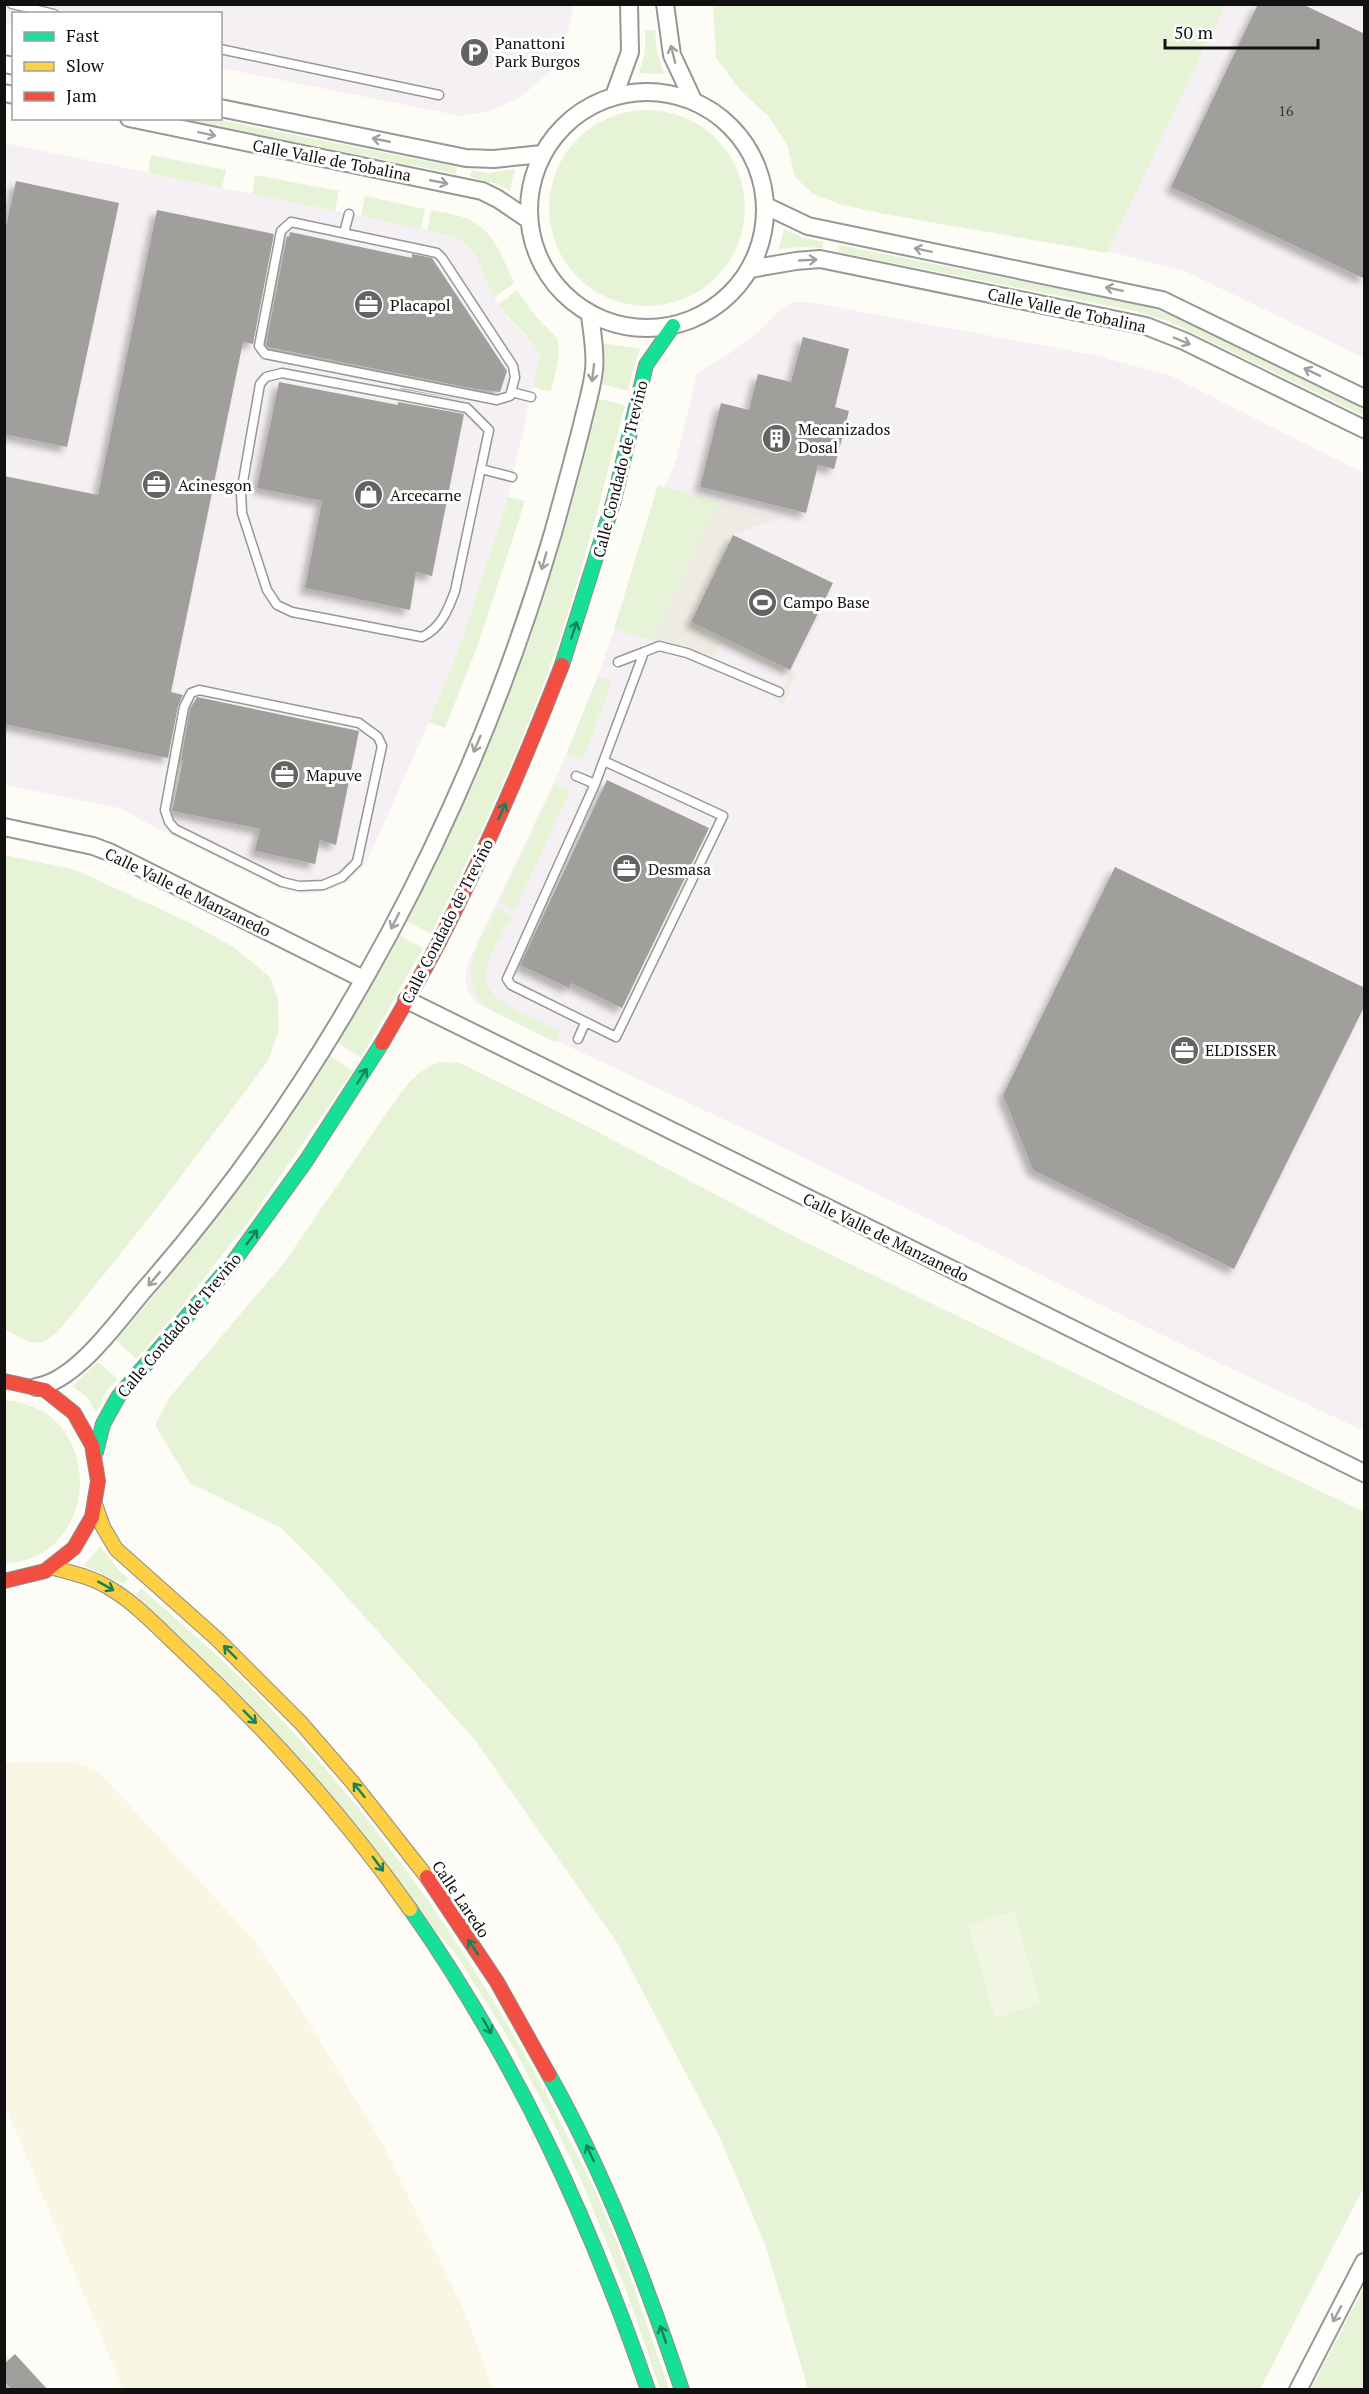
<svg xmlns="http://www.w3.org/2000/svg" width="1369" height="2394" font-family="'PT Serif',serif">
<defs>
<filter id="shadow"><feDropShadow dx="-5.5" dy="5.5" stdDeviation="3" flood-color="#0004"/></filter>
</defs>
<rect width="100%" height="100%" fill="#fdfcf7"/>
<path fill="#f5f0f3" d="M4 5H574L564 49 554 68 534 86 515 100 487 112 461 116 221 68 220 14H14L13 26 5 24Z
M715 5H1364V358L1185 271 1111 252 891 213 788 143Z
M4 143 448 234 467 243 476 254 496 302 508 319 535 345 540 355 508 497 461 643 429 722 366 864 349 881 332 889 310 894 286 892 154 827 119 808 5 785Z
M792 302H808L1099 356 1171 376 1364 473V1431L1219 1363 770 1141 476 1003 468 991 465 975 470 958 556 778 598 676 656 507 677 458 697 373 735 350 764 327 777 312Z"/>
<path fill="#f9f7e4" d="M74 1762 98 1771 253 1939 299 2006 385 2148 464 2310 493 2389H123L5 2105V1763Z"/>
<path fill="#e7f3d7" d="M713 5V4L1225 5 1107 253 879 213 839 204 813 194 795 177 787 145 769 117 740 90 716 58Z
M645 30H655L657 52 664 74 639 73 645 52Z
M549 208a98 98 0 1 1 196 0a98 98 0 1 1-196 0Z
M180 119H214L457 167 456 174Z
M151 155 226 170 222 188 148 173Z
M515 169 510 191 500 185 470 177 472 170 489 173Z
M255 175 339 191 335 211 252 194Z
M365 196 425 209 421 229 361 216Z
M431 210C443 213 457 214 468 219 494 230 503 259 514 283L494 298C473 255 481 241 427 230Z
M784 229 804 238 824 242 822 248 802 247 779 249Z
M839 245 1145 306 1172 315 1364 408V416L1168 321 1135 311 838 252Z
M517 290 533 313 558 339 559 356 551 392 533 387 540 355C530 336 511 322 498 305Z
M603 343 640 349 633 369 628 391 602 384 605 364Z
M599 399 625 405C605 483 585 561 560 638 525 740 480 838 431 934L406 921C495 757 556 581 599 399Z
M658 485 720 502 653 641 614 629Z
M508 497 525 501 477 647 445 728 429 722 461 643Z
M598 676 612 681 583 760 567 754Z
M555 784 570 791 515 910 499 902Z
M5 855 76 870 188 922 235 948 270 977 278 1000 279 1030 268 1061C210 1138 153 1215 92 1289 81 1302 58 1337 42 1342 30 1345 15 1335 5 1329Z
M497 908 513 916C504 932 489 952 486 971 481 1003 538 1020 561 1031L556 1043 494 1012C449 984 480 942 497 908Z
M399 935 423 948 361 1058 338 1043Z
M330 1056 353 1071 252 1217 178 1311 136 1359 116 1340C194 1250 265 1157 330 1056Z
M440 1062 460 1063 594 1130 803 1241 1186 1427 1364 1512V2187L1260 2389H808L766 2247 720 2138 616 1941 475 1740 321 1568 281 1528 190 1483 155 1425 169 1398 284 1263 401 1092C413 1078 422 1068 440 1062Z
M98 1362 118 1379 106 1392 96 1413 88 1398 72 1386Z
M4 1400C109 1407 101 1561 5 1563Z
M100 1546 119 1570 128 1578 124 1584 83 1565 93 1556Z
M141 1588C176 1619 212 1650 246 1683 376 1813 483 1967 565 2131 576 2153 588 2175 598 2197 626 2260 647 2325 669 2389H660L626 2290 581 2180 554 2124 507 2036 455 1953 136 1595Z
M1364 2287V2389H1311Z"/>
<path fill="#f0f6e1" d="M1014 1911 1041 2004 995 2018 968 1925Z"/>
<path fill="#edebe2" d="M720 502 780 518 733 535 691 622 797 674 783 704 777 701 789 675 721 643 713 657 662 641H653Z"/>
<path fill="#a19f9c" filter="url(#shadow)" d="M1258 4H1302L1365 34V279L1171 187Z
M16 181 119 203 67 447 4 434V236Z
M157 210 274 234 253 344 243 342 171 692 183 695 178 706 168 758 4 724V476L98 495Z
M290 232 412 258V254L432 258 507 371 500 392 470 388 268 347 266 344 287 236 289 237Z
M803 337 849 349 835 407 849 411 834 469 818 465 806 513 700 487 721 403 749 410 758 374 791 382Z
M279 382 398 405V402L464 414 432 576 416 572 410 610 305 588 322 501 257 488Z
M401 388 467 401 401 389Z
M733 535 833 583 790 670 691 622Z
M197 697 359 731 336 845 320 840 315 864 255 851 260 829 172 811 183 761 181 760 190 709Z
M607 780 709 828 622 1008 571 983 569 988 520 965Z
M1115 867 1365 988V1005L1234 1269 1033 1170 1003 1095Z
M15 2354 48 2390H12L4 2381V2364Z"/>
<g fill="none" stroke-linecap="round" stroke-linejoin="round">
<defs>
<path id="lane" d="M12 4 54 14
M220 49 439 95
M291 222 437 253 442 258 513 366 515 377 510 396 497 400 265 354 259 346 281 231Z
M344 233 349 214
M282 373 467 408 489 430 455 591C448 610 441 628 422 637L292 612 277 605 267 590 242 513 241 493 260 384 266 377Z
M511 392 531 397
M481 469 512 477
M644 652 659 646 687 653 779 692
M199 690 359 723 378 737 382 746 357 862 342 877 323 885 299 886 282 882 175 829 169 822 165 810 184 707 191 693Z
M604 761 723 816 616 1037 511 985 507 979 595 784 644 652 618 662
M576 776 595 784
M578 1039 585 1023"/>
<path id="street" d="M665 4 672 55 693 100
M4 64 14 66
M529 210a118 118 0 1 1 236 0a118 118 0 1 1-236 0Z
M4 93 14 95
M614 96 630 52 629 4
M220 108 466 158 494 159 542 154
M129 118 482 191 498 199 529 220
M766 206 808 226 1162 300 1364 398
M750 269 796 261 820 259 1146 326 1184 341 1364 429
M4 827 93 846 109 852 363 979
M407 1000 1364 1473
M36 1387C77 1381 119 1319 145 1289 333 1075 473 806 553 533 563 497 573 461 582 425 586 407 592 389 594 370 596 352 592 333 590 315
M1298 2390 1364 2262"/>
<path id="fast" d="M562 665 614 500 646 365 673 326
M96 1452 103 1424 118 1397 234 1261 306 1161 382 1043
M410 1909C516 2060 588 2216 648 2390
M549 2075C605 2174 646 2282 682 2390"/>
<path id="slow" d="M96 1507 103 1527 116 1549 217 1639 301 1723 353 1783 427 1877
M51 1567C71 1573 93 1577 111 1589 137 1604 164 1634 187 1655 270 1733 344 1816 410 1909"/>
<path id="jam" d="M382 1043C401 1010 421 977 438 944 485 853 525 760 562 665
M4 1381 45 1390 74 1413 92 1445 98 1481 92 1517 74 1548 45 1571 4 1581
M427 1877 497 1982 549 2075"/>
</defs>
<use href="#lane" stroke="#979795" stroke-width="11"/>
<use href="#street" stroke="#979795" stroke-width="20"/>
<use href="#fast" stroke="#8e8d8b" stroke-width="16"/>
<use href="#slow" stroke="#8e8d8b" stroke-width="16"/>
<use href="#jam" stroke="#8e8d8b" stroke-width="16"/>
<use href="#lane" stroke="#fffffe" stroke-width="8"/>
<use href="#street" stroke="#fffffe" stroke-width="16"/>
<use href="#fast" stroke="#16e098" stroke-width="14"/>
<use href="#slow" stroke="#ffcf43" stroke-width="14"/>
<use href="#jam" stroke="#f24e42" stroke-width="14"/>
</g>
<defs><path id="oneway-shaft" d="M-6 0H5M1.5-3L5.5 0L1.5 3" fill="none" stroke-width="1.6" stroke-linecap="round" stroke-linejoin="round" transform="scale(1.5)"/></defs>
<g stroke="#a0a09f">
<use href="#oneway-shaft" transform="translate(673 54) rotate(-104)"/>
<use href="#oneway-shaft" transform="translate(207 134) rotate(12)"/>
<use href="#oneway-shaft" transform="translate(381 140) rotate(-169)"/>
<use href="#oneway-shaft" transform="translate(439 182) rotate(11)"/>
<use href="#oneway-shaft" transform="translate(923 250) rotate(-168)"/>
<use href="#oneway-shaft" transform="translate(808 260) rotate(-3)"/>
<use href="#oneway-shaft" transform="translate(1114 289) rotate(-168)"/>
<use href="#oneway-shaft" transform="translate(1182 341) rotate(23)"/>
<use href="#oneway-shaft" transform="translate(1312 372) rotate(-154)"/>
<use href="#oneway-shaft" transform="translate(593 373) rotate(97)"/>
<use href="#oneway-shaft" transform="translate(544 561) rotate(106)"/>
<use href="#oneway-shaft" transform="translate(477 744) rotate(113)"/>
<use href="#oneway-shaft" transform="translate(395 921) rotate(117)"/>
<use href="#oneway-shaft" transform="translate(154 1279) rotate(130)"/>
<use href="#oneway-shaft" transform="translate(1337 2314) rotate(118)"/>
</g>
<g stroke="#14835b">
<use href="#oneway-shaft" transform="translate(574 630) rotate(-72)"/>
<use href="#oneway-shaft" transform="translate(502 811) rotate(-66)"/>
<use href="#oneway-shaft" transform="translate(362 1076) rotate(-57)"/>
<use href="#oneway-shaft" transform="translate(252 1237) rotate(-53)"/>
<use href="#oneway-shaft" transform="translate(106 1586) rotate(29)"/>
<use href="#oneway-shaft" transform="translate(230 1652) rotate(-135)"/>
<use href="#oneway-shaft" transform="translate(250 1717) rotate(45)"/>
<use href="#oneway-shaft" transform="translate(359 1790) rotate(-129)"/>
<use href="#oneway-shaft" transform="translate(378 1864) rotate(54)"/>
<use href="#oneway-shaft" transform="translate(473 1947) rotate(-124)"/>
<use href="#oneway-shaft" transform="translate(487 2026) rotate(60)"/>
<use href="#oneway-shaft" transform="translate(590 2153) rotate(-115)"/>
<use href="#oneway-shaft" transform="translate(663 2334) rotate(-109)"/>
</g>
<defs>
<symbol id="parking-disc" viewBox="-11 -11 22 22"><circle r="9.5" fill="#646362" stroke="#fff"/><path d="M-3.5-5.5H1a3.5 3.5 0 0 1 0 7H-1V5.5H-3.5ZM-1-3.4V-.6H.8a1.4 1.4 0 0 0 0-2.8Z" fill="#fff"/></symbol>
<symbol id="office-disc" viewBox="-11 -11 22 22"><circle r="9.5" fill="#646362" stroke="#fff"/><path d="M-6-3h4V-5.5h4V-3h4V5H-6ZM-1-4.5V-3h2v-1.5ZM-6 0V1H6V0Z" fill="#fff"/></symbol>
<symbol id="building-disc" viewBox="-11 -11 22 22"><circle r="9.5" fill="#646362" stroke="#fff"/><path d="M-4-6H4V6H1V3H-1V6H-4ZM-2.5-4.3h1.7v1.8h-1.7ZM.8-4.3h1.7v1.8H.8ZM-2.5-1h1.7V.8h-1.7ZM.8-1h1.7V.8H.8Z" fill="#fff"/></symbol>
<symbol id="shop-disc" viewBox="-11 -11 22 22"><circle r="9.5" fill="#646362" stroke="#fff"/><path d="M-5-2.5h2.3a2.7 3.5 0 0 1 5.4 0H5L5.5 6h-11ZM-1.5-2.5h3a1.5 2.3 0 0 0-3 0Z" fill="#fff"/></symbol>
<symbol id="stadium-disc" viewBox="-11 -11 22 22"><circle r="9.5" fill="#646362" stroke="#fff"/><path d="M0-5a6.5 5 0 1 0 0 10a6.5 5 0 1 0 0-10ZM-3.5-1.8h7v3.6h-7Z" fill="#fff"/></symbol>
</defs>
<g fill-rule="evenodd">
<use href="#parking-disc" x="458" y="36" width="33" height="33"/>
<use href="#office-disc" x="352" y="288" width="33" height="33"/>
<use href="#building-disc" x="760" y="422" width="33" height="33"/>
<use href="#office-disc" x="140" y="468" width="33" height="33"/>
<use href="#shop-disc" x="352" y="478" width="33" height="33"/>
<use href="#stadium-disc" x="746" y="586" width="33" height="33"/>
<use href="#office-disc" x="268" y="758" width="33" height="33"/>
<use href="#office-disc" x="610" y="852" width="33" height="33"/>
<use href="#office-disc" x="1168" y="1034" width="33" height="33"/>
</g>
<g text-anchor="middle" stroke-width="6" stroke-linejoin="round" paint-order="stroke">
<g font-size="14" fill="#353434">
<text x="1286" y="116">16</text>
</g>
<g font-size="16" fill="#111" stroke="#fff" text-anchor="start">
<text x="495" y="49">Panattoni<tspan x="495" dy="18">Park Burgos</tspan></text>
<text x="390" y="311">Placapol</text>
<text x="798" y="435">Mecanizados<tspan x="798" dy="18">Dosal</tspan></text>
<text x="178" y="491">Acinesgon</text>
<text x="390" y="501">Arcecarne</text>
<text x="783" y="608">Campo Base</text>
<text x="306" y="781">Mapuve</text>
<text x="648" y="875">Desmasa</text>
<text x="1205" y="1056">ELDISSER</text>
</g>
<g font-size="16" fill="#111" stroke="#fff">
<text transform="translate(332 160) rotate(11)" y="6">Calle Valle de Tobalina</text>
<text transform="translate(1067 310) rotate(12)" y="6">Calle Valle de Tobalina</text>
<text transform="translate(620 469) rotate(-76)" y="6">Calle Condado de Treviño</text>
<text transform="translate(188 892) rotate(26)" y="6">Calle Valle de Manzanedo</text>
<text transform="translate(447 921) rotate(-63)" y="6">Calle Condado de Treviño</text>
<text transform="translate(886 1237) rotate(26)" y="6">Calle Valle de Manzanedo</text>
<text transform="translate(179 1325) rotate(-50)" y="6">Calle Condado de Treviño</text>
<text transform="translate(461 1899) rotate(56)" y="6">Calle Laredo</text>
</g>
</g>
<rect width="1369" height="2394" fill="none" stroke="#111111" stroke-width="12"/>
<rect x="12" y="12" width="210" height="108" fill="#ffffff" stroke="#a0a0a0" stroke-width="1.5"/>
<rect x="24" y="32" width="30" height="9" fill="#16e098" stroke="#a0a0a0" stroke-width="1.5"/>
<text x="66" y="42" font-size="18" fill="#111111">Fast</text>
<rect x="24" y="62" width="30" height="9" fill="#ffcf43" stroke="#a0a0a0" stroke-width="1.5"/>
<text x="66" y="72" font-size="18" fill="#111111">Slow</text>
<rect x="24" y="92" width="30" height="9" fill="#f24e42" stroke="#a0a0a0" stroke-width="1.5"/>
<text x="66" y="102" font-size="18" fill="#111111">Jam</text>
<path d="M1165 39v9h153v-9" fill="none" stroke="#111111" stroke-width="3"/>
<text x="1174" y="39" font-size="18" fill="#111111" stroke="#ffffff" stroke-width="4.5" paint-order="stroke">50 m</text>
</svg>
